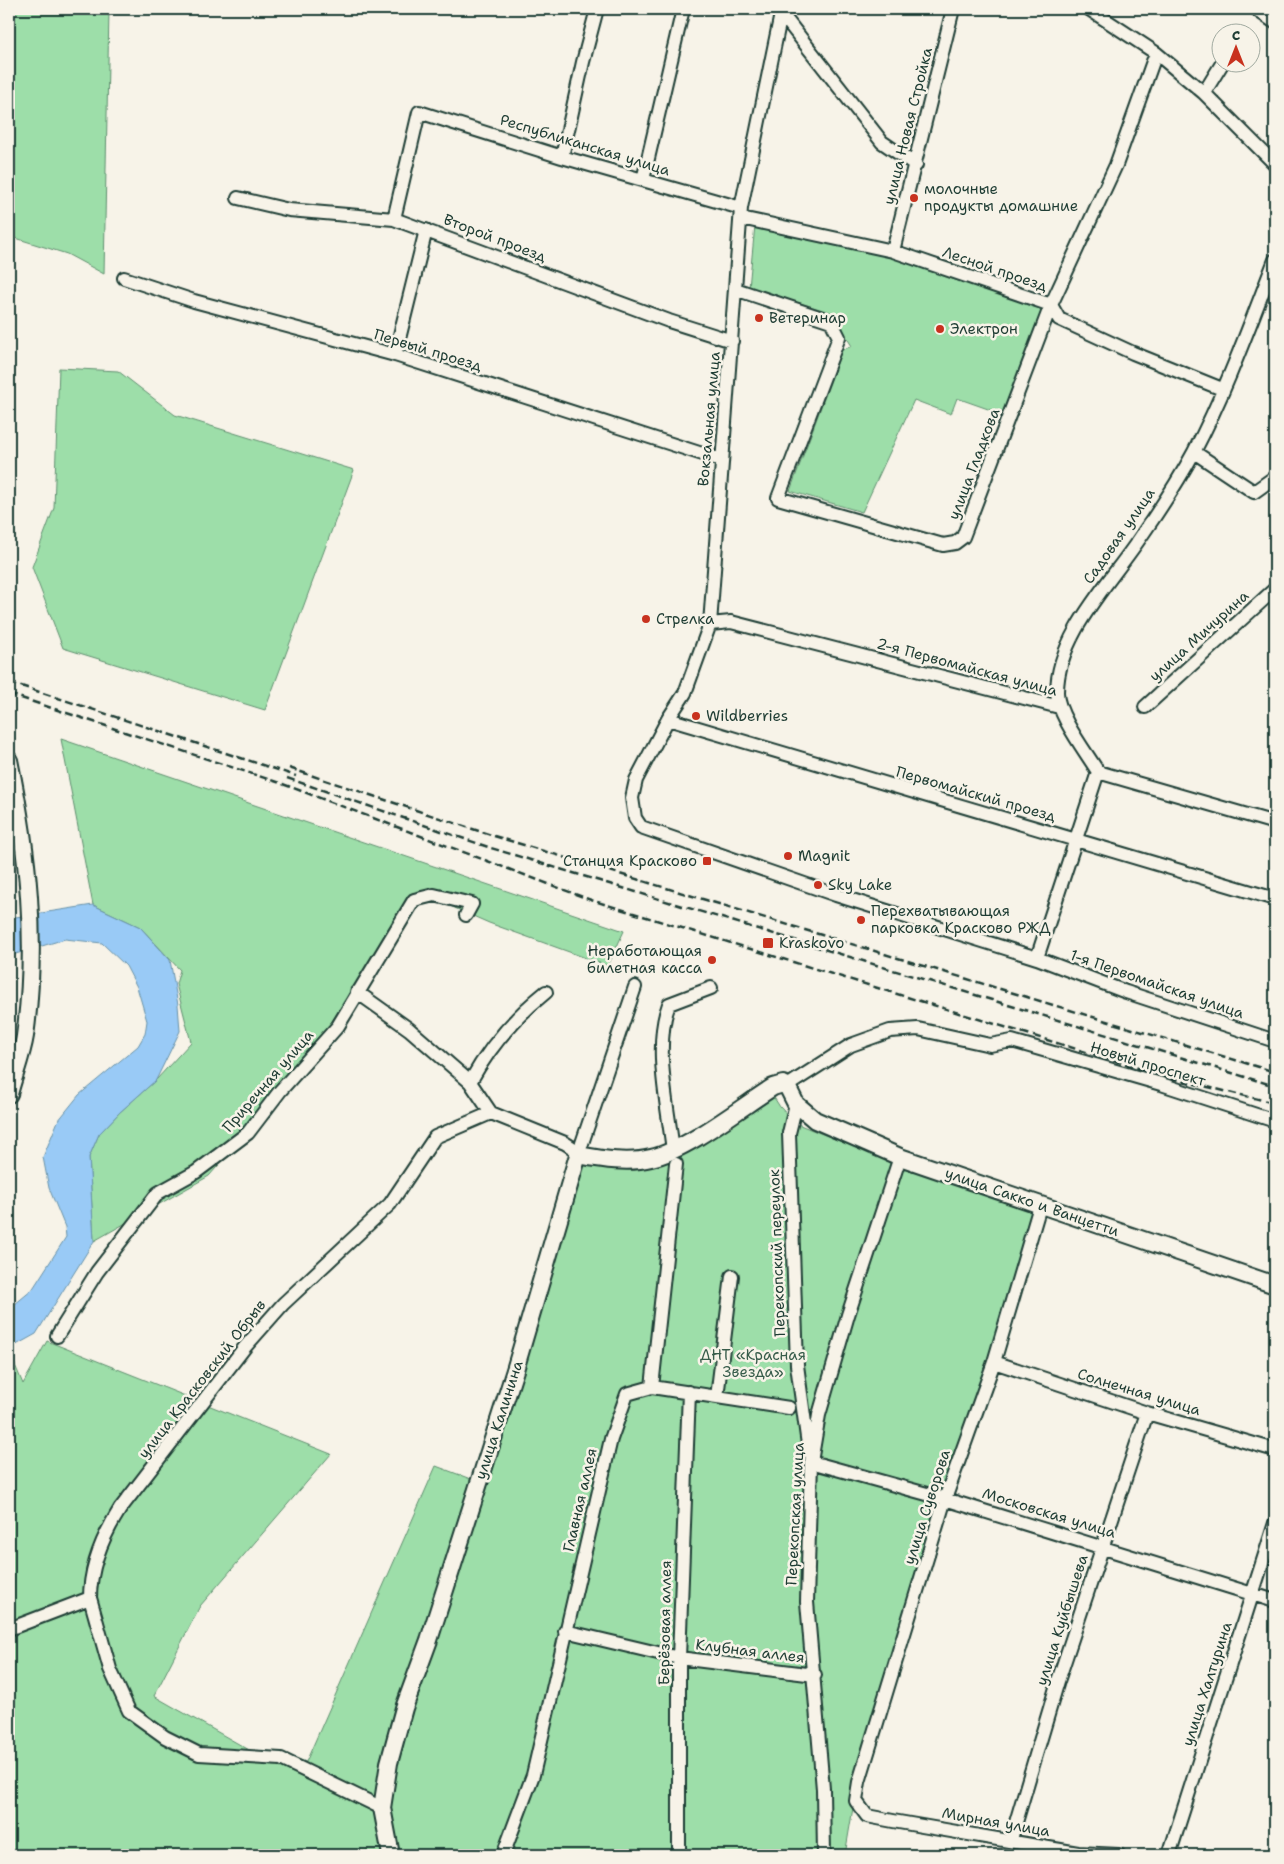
<svg xmlns="http://www.w3.org/2000/svg" width="1284" height="1864" font-family="'Shantell Sans',sans-serif">
<rect width="100%" height="100%" fill="#f7f3e8"/>
<filter id="ink" filterUnits="userSpaceOnUse"><feTurbulence type="fractalNoise" baseFrequency=".02" numOctaves="2"/><feDisplacementMap in="SourceGraphic" scale="10" xChannelSelector="R" yChannelSelector="G"/><feConvolveMatrix kernelMatrix="1 2 1 2 8 2 1 2 1" color-interpolation-filters="sRGB"/></filter>
<g filter="url(#ink)">
<path fill="#9ddea9" stroke="#5e8e6e" d="M9 9H109L104 274 67 254 9 236Z
M755 225 894 256 1047 310 1005 415 957 398 951 414 914 400 862 512 790 491 842 350 852 346 830 312 749 288Z
M59 368 118 371 175 415 354 470 265 710 63 648 32 567 54 508Z
M61 739 624 931 608 966 489 923 441 902H413L357 982 296 1077 209 1176 94 1241 89 1157 99 1134 120 1112 156 1080 191 1042 176 984 180 970 140 927 93 905Z
M773 1096 780 1107 795 1123 892 1162 1033 1209 991 1362 854 1802 845 1855H9V1351L23 1384 47 1341 331 1454 200 1606 154 1696 281 1768 284 1754 306 1762 436 1466 476 1481 432 1657 583 1161 650 1164Z"/>
<path fill="#99caf6" stroke="#6892a8" d="M93 905 140 927 170 960 178 1005 180 1031 156 1080 120 1112 99 1134 89 1157 94 1241 36 1334 9 1349V1309L32 1290 66 1237 65 1227 49 1188 43 1157 58 1121 79 1095 138 1046 145 1034 147 1021 137 987 126 966 102 943 65 939 9 956V918Z"/>
<g fill="none" stroke-linecap="round" stroke-linejoin="round">
<defs>
<path id="minor" d="M782 9 741 208 710 624 685 693 668 719 636 780 632 798 635 818 641 827 836 895 1037 958 1126 992 1275 1041
M1089 9 1156 53 1204 93 1275 164
M781 13 882 142 916 165
M1204 93 1223 62
M562 157 583 62 597 9
M643 180 683 9
M238 198 289 210 394 219 669 321 732 341
M741 218 893 251 1051 305 1059 319 1133 353 1222 389
M394 219 419 112 562 157 741 208
M893 251 953 9
M1275 260C1250 324 1226 391 1194 452 1179 480 1160 509 1142 535 1112 581 1057 634 1057 692 1057 715 1086 752 1098 772L1275 823
M124 278 194 301 395 355 721 460
M735 289 831 321 839 337 778 498 943 545 955 543 963 537 1051 305 1116 165 1156 53
M395 355 426 230
M1194 452 1254 492 1275 477
M710 624 731 622 1059 707
M1145 707 1275 589
M668 719 1275 899
M1037 958 1098 772
M357 992 409 1029 470 1082 491 1113 565 1143 576 1150 578 1155
M470 1082C489 1048 516 1016 546 992
M787 1086 851 1045 890 1031 918 1029 990 1045 1012 1041 1161 1084 1275 1121
M796 1104 789 1133 797 1365 809 1452
M673 1151C668 1106 653 1046 669 1004L711 988
M578 1155 635 987
M1040 1206 994 1362 945 1499 859 1782 856 1801 867 1816 893 1821 1078 1853 1119 1855
M57 1336 97 1272 158 1193 196 1172 248 1133 280 1091 338 1026 414 900 434 895 472 904 466 915
M994 1362 1147 1413 1275 1450
M652 1387 789 1408
M717 1397 732 1276
M811 1462 945 1499 1275 1601
M9 1629 90 1598
M565 1631 679 1658 815 1675
M382 1808 281 1759 199 1754 165 1737 129 1711 110 1669 90 1598C90 1565 103 1536 120 1509L245 1347 283 1304 390 1204 435 1137 491 1113
M1011 1839 1058 1681 1147 1413
M503 1855 533 1775 611 1439 627 1394 652 1387 676 1164
M679 1855V1658L689 1392
M824 1855 823 1789 807 1602 811 1462 819 1415 848 1315 900 1157
M1169 1855 1275 1523"/>
<path id="major" d="M1259 9 1275 20
M9 760C28 852 38 941 25 1036 22 1055 14 1075 9 1094
M391 1855 382 1808 389 1763 404 1708 429 1640 515 1370 578 1155C601 1159 628 1164 651 1158 687 1150 740 1108 773 1087L783 1084 787 1086 796 1104 815 1120 900 1157 1275 1285"/>
</defs>
<use href="#minor" stroke="#1f3d34" stroke-width="16"/>
<use href="#major" stroke="#1f3d34" stroke-width="20"/>
<use href="#minor" stroke="#f7f3e8" stroke-width="12"/>
<use href="#major" stroke="#f7f3e8" stroke-width="16"/>
<path stroke="#1f3d34" stroke-width="2.5" stroke-dasharray="8 4" stroke-linecap="butt" d="M9 682 296 776
M9 694 280 783 591 900 1174 1079 1275 1103
M289 768 494 836 1275 1072
M287 778 491 848 1275 1086"/>
</g>
</g>
<g fill="#c8321e" stroke="#f7f3e8" stroke-width="2">
<circle cx="914" cy="198" r="5"/>
<circle cx="759" cy="318" r="5"/>
<circle cx="940" cy="329" r="5"/>
<circle cx="646" cy="619" r="5"/>
<circle cx="696" cy="716" r="5"/>
<circle cx="788" cy="856" r="5"/>
<rect x="702" y="856" width="10" height="10" rx="2.5"/>
<circle cx="818" cy="885" r="5"/>
<circle cx="861" cy="920" r="5"/>
<rect x="762" y="937" width="12" height="12" rx="2.5"/>
<circle cx="712" cy="960" r="5"/>
</g>
<g text-anchor="middle" stroke-width="5" stroke-linejoin="round" paint-order="stroke">
<g font-size="15" fill="#1f3d34" stroke="#f7f3e8">
<text transform="translate(908 126) rotate(-76)" y="5">улица Новая Стройка</text>
<text transform="translate(585 145) rotate(17)" y="5">Республиканская улица</text>
<text transform="translate(495 238) rotate(21)" y="5">Второй проезд</text>
<text transform="translate(995 269) rotate(19)" y="5">Лесной проезд</text>
<text transform="translate(428 350) rotate(17)" y="5">Первый проезд</text>
<text transform="translate(709 419) rotate(-85)" y="5">Вокзальная улица</text>
<text transform="translate(974 464) rotate(-69)" y="5">улица Гладкова</text>
<text transform="translate(1119 536) rotate(-55)" y="5">Садовая улица</text>
<text transform="translate(1199 636) rotate(-42)" y="5">улица Мичурина</text>
<text transform="translate(967 667) rotate(15)" y="5">2-я Первомайская улица</text>
<text transform="translate(976 794) rotate(16)" y="5">Первомайский проезд</text>
<text transform="translate(1157 984) rotate(19)" y="5">1-я Первомайская улица</text>
<text transform="translate(1148 1064) rotate(17)" y="5">Новый проспект</text>
<text transform="translate(268 1081) rotate(-49)" y="5">Приречная улица</text>
<text transform="translate(1032 1202) rotate(19)" y="5">улица Сакко и Ванцетти</text>
<text transform="translate(777 1253) rotate(-92)" y="5">Перекопский переулок</text>
<text transform="translate(202 1379) rotate(-52)" y="5">улица Красковский Обрыв</text>
<text transform="translate(1139 1392) rotate(17)" y="5">Солнечная улица</text>
<text transform="translate(499 1420) rotate(-72)" y="5">улица Калинина</text>
<text transform="translate(580 1500) rotate(-77)" y="5">Главная аллея</text>
<text transform="translate(927 1507) rotate(-72)" y="5">улица Суворова</text>
<text transform="translate(1049 1513) rotate(17)" y="5">Московская улица</text>
<text transform="translate(795 1514) rotate(-87)" y="5">Перекопская улица</text>
<text transform="translate(1062 1620) rotate(-72)" y="5">улица Куйбышева</text>
<text transform="translate(665 1623) rotate(-89)" y="5">Берёзовая аллея</text>
<text transform="translate(750 1651) rotate(7)" y="5">Клубная аллея</text>
<text transform="translate(1207 1684) rotate(-72)" y="5">улица Халтурина</text>
<text transform="translate(996 1822) rotate(10)" y="5">Мирная улица</text>
</g>
<g font-size="15" fill="#1f3d34" stroke="#f7f3e8" text-anchor="start">
<text x="924" y="194">молочные<tspan x="924" dy="17">продукты домашние</tspan></text>
<text x="769" y="323">Ветеринар</text>
<text x="950" y="334">Электрон</text>
<text x="656" y="624">Стрелка</text>
<text x="706" y="721">Wildberries</text>
<text x="798" y="861">Magnit</text>
<text x="697" y="866" text-anchor="end">Станция Красково</text>
<text x="828" y="890">Sky Lake</text>
<text x="871" y="916">Перехватывающая<tspan x="871" dy="17">парковка Красково РЖД</tspan></text>
<text x="779" y="948">Kraskovo</text>
<text x="702" y="956" text-anchor="end">Неработающая<tspan x="702" dy="17">билетная касса</tspan></text>
</g>
<g font-size="15" fill="#385d4b" stroke="#f7f3e8">
<text x="753" y="1360">ДНТ «Красная<tspan x="753" dy="17">Звезда»</tspan></text>
</g>
</g>
<rect width="1284" height="1864" fill="none" stroke="#f7f3e8" stroke-width="30"/>
<rect x="15" y="15" width="1254" height="1834" fill="none" stroke="#1f3d34" stroke-width="2" filter="url(#ink)"/>
<g transform="translate(1236 48)"><circle r="24" fill="#f7f3e8" stroke="#a1aaa0"/>
<path d="M0-4L9 19L0 12L-9 19Z" fill="#c8321e"/>
<text y="-8" font-size="14" font-weight="bold" text-anchor="middle" fill="#1f3d34">С</text>
</g>
</svg>
